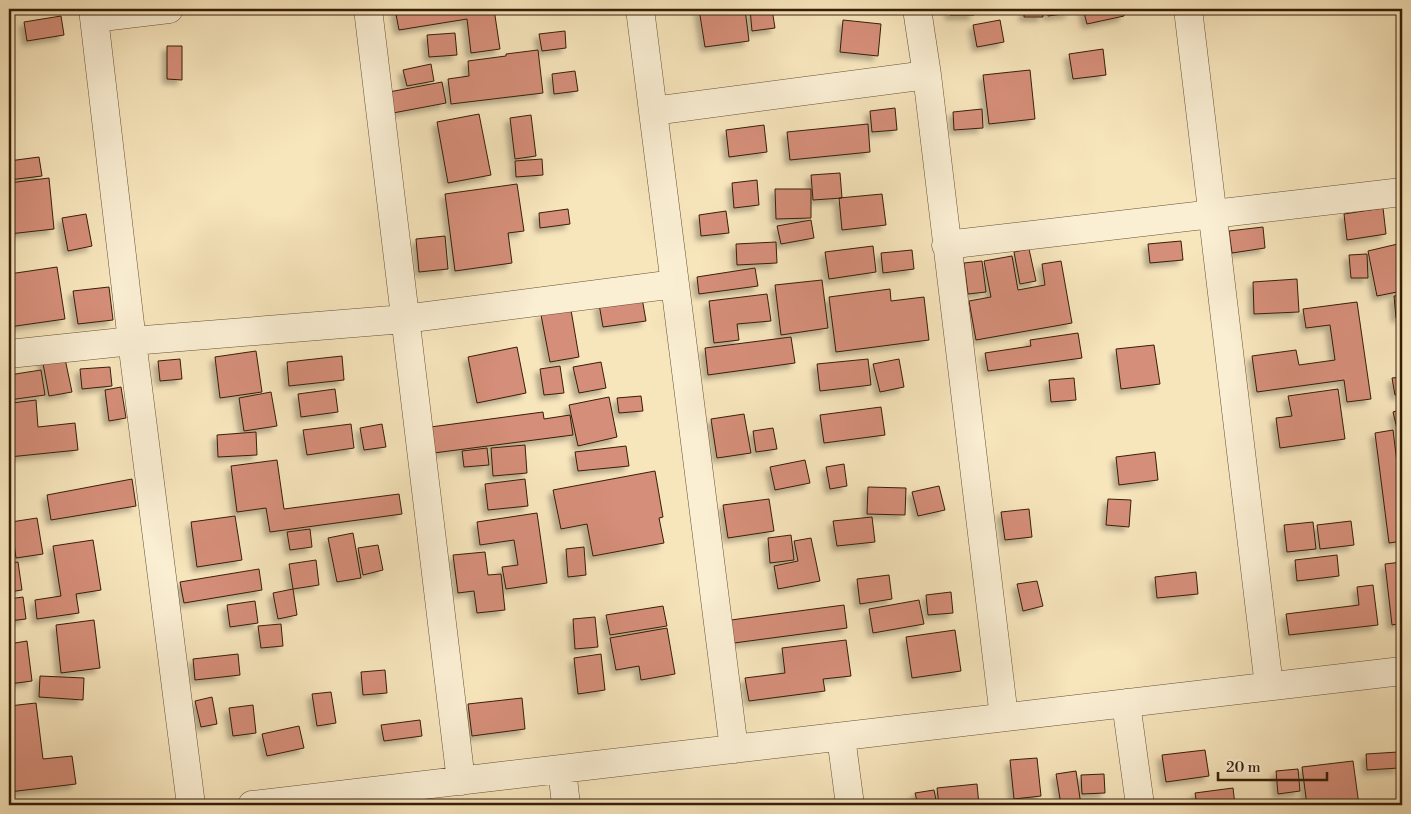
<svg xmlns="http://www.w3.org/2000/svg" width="1411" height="814" font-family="'Libre Bodoni',serif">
<defs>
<filter id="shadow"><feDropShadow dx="-4.5" dy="4.5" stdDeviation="2.5" flood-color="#0004"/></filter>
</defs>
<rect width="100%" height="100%" fill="#f7e5bc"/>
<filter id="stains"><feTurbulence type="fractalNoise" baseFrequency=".004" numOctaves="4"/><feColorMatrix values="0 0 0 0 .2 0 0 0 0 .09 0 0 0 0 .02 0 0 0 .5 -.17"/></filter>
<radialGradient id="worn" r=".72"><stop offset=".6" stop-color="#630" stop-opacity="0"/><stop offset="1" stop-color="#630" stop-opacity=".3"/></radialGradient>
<path fill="#d58e79" stroke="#371e08" filter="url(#shadow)" d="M395 9H494L500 49 471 53 467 19 399 30Z
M699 9H745L749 41 705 47Z
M750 9H772L775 28 752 31Z
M949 9H974V15H950Z
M1024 9H1043V17H1024Z
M1047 9H1069L1070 13 1048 16Z
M1083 9H1123L1124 16 1087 24Z
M61 16 64 35 27 41 24 22Z
M843 20 881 24 878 56 840 52Z
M1000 20 1004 42 977 47 973 25Z
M565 31 566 48 542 51 539 34Z
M455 33 457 55 429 57 427 35Z
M167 46H182V80L167 79Z
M1103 49 1106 75 1073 79 1069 54Z
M538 50 543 93 451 104 448 79 469 76 468 61 506 56V54Z
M431 64 434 81 407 86 403 70Z
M1030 70 1035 119 989 124 983 75Z
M575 71 578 91 554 94 552 74Z
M442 82 446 103 377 116 373 95Z
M895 108 897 130 872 132 870 111Z
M982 109 983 128 954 130 953 112Z
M479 114 491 175 448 183 437 122Z
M531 115 536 156 515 159 510 118Z
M868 124 870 152 790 160 787 132Z
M764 125 767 152 729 157 726 130Z
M39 157 42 176 9 180V161Z
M542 159 543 175 516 177 515 161Z
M840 173 842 198 813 200 811 175Z
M49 178 54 229 9 234V183Z
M757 180 759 205 734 208 732 183Z
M517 184 524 231 508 233 512 263 455 271 445 194Z
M775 189H811V218L776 219Z
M882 194 886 225 842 230 839 198Z
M1383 208 1386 234 1347 240 1344 214Z
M568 209 570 224 540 228 539 213Z
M726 211 729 233 701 236 699 215Z
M86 214 92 246 68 251 62 218Z
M811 220 814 238 781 244 777 226Z
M1263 227 1265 248 1232 253 1229 231Z
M445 236 448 269 419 272 416 239Z
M1181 241 1183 260 1150 263 1148 244Z
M776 242 777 263 737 265 736 244Z
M1402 243V291L1377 296 1368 251Z
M873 246 876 272 829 279 825 252Z
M1029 249 1036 281 1020 284 1014 252Z
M912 250 914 269 883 273 881 253Z
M1367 254 1368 278H1351L1349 255Z
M1012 256 1018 290 1045 285 1042 264 1061 261 1072 323 976 340 969 301 991 297 984 261Z
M982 261 986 292 968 294 964 263Z
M57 267 65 319 9 327V274Z
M755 268 758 286 699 294 697 277Z
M1297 279 1299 312 1254 314 1253 282Z
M822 280 828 328 781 335 775 285Z
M109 287 113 320 78 324 73 291Z
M890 289 891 301 924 297 929 340 836 352 829 297Z
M767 294 771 321 737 324 739 340 714 343 709 301Z
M1402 295V317L1396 318 1394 296Z
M642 298 646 321 603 327 599 304Z
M1357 302 1371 399 1347 402 1344 380 1257 392 1252 356 1296 350 1299 365 1335 360 1330 325 1306 328 1303 309Z
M571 310 579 357 550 362 541 315Z
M1078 333 1082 358 988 371 985 353 1031 346 1030 340Z
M791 337 795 363 708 375 705 348Z
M1154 345 1160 384 1121 389 1116 349Z
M517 347 526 393 477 403 468 357Z
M256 351 262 392 220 398 215 357Z
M64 354 72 392 49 396 42 358Z
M342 356 344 380 289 386 287 362Z
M180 359 182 379 160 381 158 361Z
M868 359 871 385 820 391 817 364Z
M899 359 904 387 880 392 873 364Z
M601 362 606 388 579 393 573 367Z
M560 366 564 393 544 395 540 369Z
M110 367 112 386 82 389 80 369Z
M41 370 45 395 9 400V375Z
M1402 377V394L1395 395 1392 378Z
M1074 378 1076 400 1051 402 1049 380Z
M121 387 126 418 109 421 105 390Z
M335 389 338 412 301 417 298 394Z
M1338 389 1345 439 1280 448 1276 418 1292 416 1288 396Z
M271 392 277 426 244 431 239 398Z
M641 396 643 411 619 413 617 398Z
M609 397 617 437 578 446 569 405Z
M36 400 38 427 75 423 78 450 9 457V410L12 409V403Z
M881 407 885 435 824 443 820 415Z
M1402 409V450L1393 412Z
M543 412 544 419 570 415 573 435 426 454 423 428Z
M744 414 751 453 717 458 711 419Z
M351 424 354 448 307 455 303 430Z
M382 424 386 447 364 450 360 428Z
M773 428 777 449 756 452 753 431Z
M1393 430 1402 504V541L1389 543 1375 433Z
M256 432 257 455 218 457 217 435Z
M525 445 527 473 493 476 491 448Z
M626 446 629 466 578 471 575 452Z
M487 448 489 465 464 467 462 451Z
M1155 452 1158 480 1119 485 1116 457Z
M277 460 284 509 399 494 402 514 270 532 266 508 237 512 231 466Z
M805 460 810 483 775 490 770 467Z
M844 464 847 486 830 489 826 467Z
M655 471 663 517 659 518 664 543 593 556 587 524 561 529 553 490Z
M132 479 136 506 51 520 47 495Z
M525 479 528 506 488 510 485 484Z
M939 486 945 510 918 516 912 492Z
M868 487 906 488 905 515 867 514Z
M769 499 774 531 728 538 723 505Z
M1108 499 1131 500 1129 527 1106 525Z
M1029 509 1032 537 1005 540 1001 512Z
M537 513 547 583 506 589 502 567 518 565 514 540 480 545 477 522Z
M235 516 242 560 197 567 191 522Z
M872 517 875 542 837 546 833 521Z
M37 518 43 554 16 558 11 522Z
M1351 521 1354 545 1320 549 1317 525Z
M1313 522 1316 549 1287 552 1284 525Z
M310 529 312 547 290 550 287 532Z
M353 533 361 578 337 582 328 538Z
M791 535 794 560 770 563 768 538Z
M811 538 820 581 778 589 774 566 798 561 794 541Z
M93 540 101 590 76 594 79 613 37 619 35 600 61 596 53 546Z
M378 545 383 570 363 575 358 548Z
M584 547 586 575 568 577 566 549Z
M485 552 488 575 501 574 505 610 477 613 474 591 458 593 453 555Z
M1337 555 1339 576 1297 581 1295 560Z
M316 560 319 585 293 589 289 564Z
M18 562 22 590 9 592V563Z
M1402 562V623L1392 625 1385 564Z
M259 569 262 590 184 603 180 582Z
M1196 572 1198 594 1157 598 1155 577Z
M889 575 892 599 860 604 857 579Z
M1037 581 1043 606 1023 611 1017 584Z
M1373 585 1378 625 1289 635 1286 614 1359 605 1357 587Z
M293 589 297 615 278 619 273 593Z
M951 592 953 613 928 615 926 595Z
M23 597 26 619 9 621V599Z
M919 600 924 624 873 633 869 609Z
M255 601 258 623 230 627 227 605Z
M844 605 847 628 734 643 731 620Z
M663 606 667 626 610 635 606 615Z
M595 617 598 647 575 649 573 619Z
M94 620 100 668 61 673 56 625Z
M281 624 283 646 261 648 258 626Z
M667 628 675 674 641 680 639 666 616 670 610 638Z
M955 630 961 671 912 678 906 637Z
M846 640 851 676 823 679 825 691 749 701 745 678 785 673 782 648Z
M27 641 32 681 9 684V644Z
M238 654 240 675 195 680 193 659Z
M601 654 605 690 578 694 574 658Z
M385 670 387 693 363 695 361 672Z
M40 676 84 678 83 700 39 697Z
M331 692 336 723 317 726 312 694Z
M212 697 217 724 201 727 195 701Z
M522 698 525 729 472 736 468 704Z
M36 703 43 759 72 756 76 784 9 792V706Z
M253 705 256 733 233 736 229 708Z
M420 720 422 736 384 741 381 725Z
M299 726 304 748 267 756 262 734Z
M1205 750 1209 776 1166 782 1162 755Z
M1398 752 1399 768 1367 770 1366 754Z
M1037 758 1041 796 1014 799 1010 760Z
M1353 761 1359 805H1307L1302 767Z
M1298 769 1300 791 1278 794 1276 771Z
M1076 771 1081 805H1059H1061L1056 774Z
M1104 774 1105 793 1082 794 1081 775Z
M977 784 979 805H939L937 788Z
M1233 788 1235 805H1197L1195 793Z
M934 790 937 805H918L915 793Z"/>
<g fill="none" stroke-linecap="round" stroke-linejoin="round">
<defs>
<path id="minor" d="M93 9 132 341 191 805
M368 9 461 781
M640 9 734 749
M917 9 927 75 1004 717
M1188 9 1269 686
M94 18 169 9
M653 111 927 75
M946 245 1402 192
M9 354 132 341 404 319 675 284
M1126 703 1140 805
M841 737 850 805
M562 769 566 805
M252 805 1402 671"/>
</defs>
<use href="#minor" stroke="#675035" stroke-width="29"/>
<use href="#minor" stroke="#faeed3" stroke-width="28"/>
</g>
<rect width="1411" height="814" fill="none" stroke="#f7e5bc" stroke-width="30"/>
<rect x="10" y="10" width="1391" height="794" fill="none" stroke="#371e08" stroke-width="2.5"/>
<rect x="15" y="15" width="1381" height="784" fill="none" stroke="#371e08"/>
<path d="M1218 772v8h109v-8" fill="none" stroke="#371e08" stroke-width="2.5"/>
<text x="1226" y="772" font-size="15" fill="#371e08" stroke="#faeed3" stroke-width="4" paint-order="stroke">20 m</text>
<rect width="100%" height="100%" filter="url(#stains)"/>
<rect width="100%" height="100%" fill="url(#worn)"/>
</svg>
